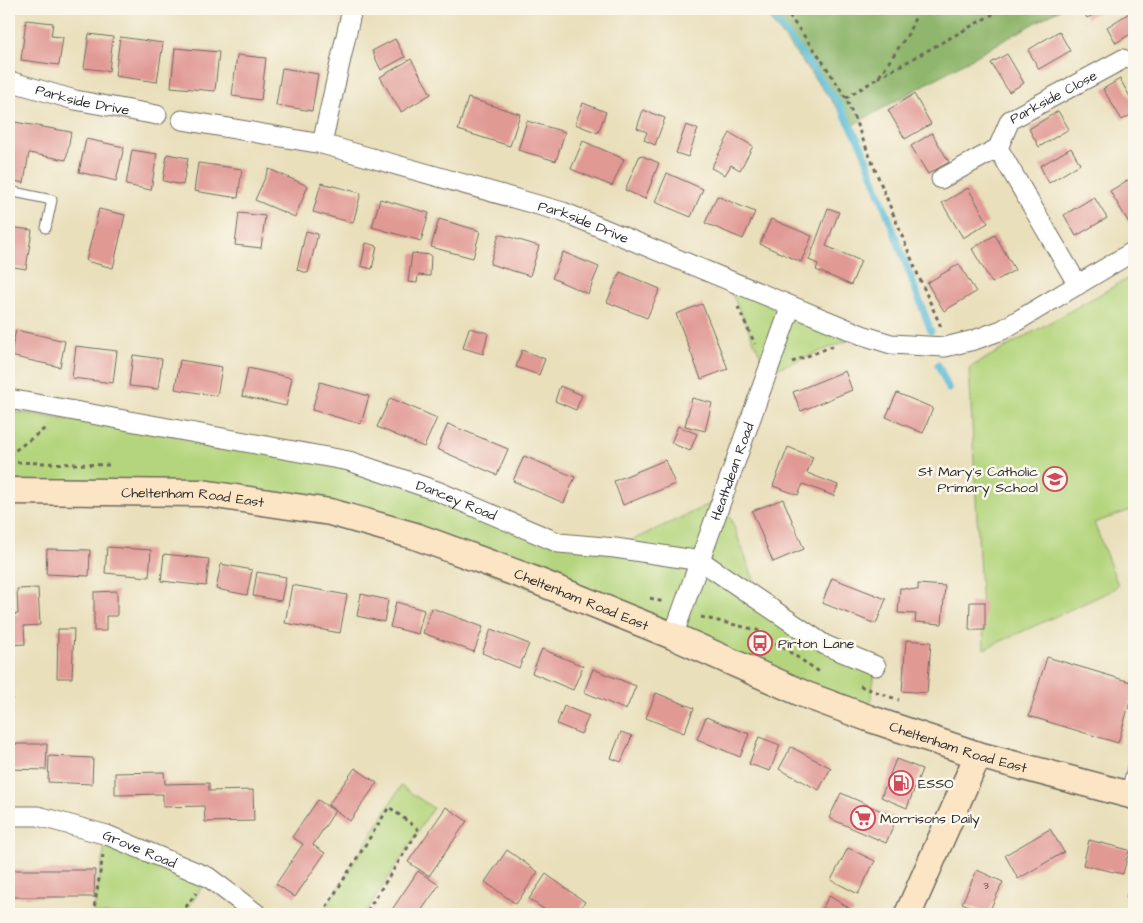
<svg xmlns="http://www.w3.org/2000/svg" width="1143" height="923" font-family="'Architects Daughter',sans-serif">
<rect width="100%" height="100%" fill="#fbf7ec"/>
<filter id="ink" filterUnits="userSpaceOnUse"><feTurbulence type="fractalNoise" baseFrequency=".02" numOctaves="2"/><feDisplacementMap in="SourceGraphic" scale="10" xChannelSelector="R" yChannelSelector="G"/><feConvolveMatrix kernelMatrix="1 2 1 2 8 2 1 2 1" color-interpolation-filters="sRGB"/></filter>
<filter id="wash" filterUnits="userSpaceOnUse"><feTurbulence type="fractalNoise" baseFrequency=".0096" numOctaves="4" result="noise"/><feDisplacementMap in="SourceGraphic" scale="20" xChannelSelector="R" yChannelSelector="G"/><feGaussianBlur stdDeviation="1.12" result="paint"/><feColorMatrix in="noise" values="0 0 0 0 0 0 0 0 0 0 0 0 0 0 0 0 0 1.4 0 .05"/><feComposite in="paint" operator="in"/></filter>
<g filter="url(#wash)">
<rect width="100%" height="100%" fill="#e9dfbb"/>
<path fill="#b4d57d" stroke="#708054" d="M1134 275V509L1094 523 1118 585 1111 591 984 649 969 368Z
M725 279 862 335 768 372Z
M9 411 349 461 559 543 615 548 723 498 763 604 876 666 868 718 330 512 9 491Z
M401 786 433 808 365 914H322Z
M107 835 208 877 185 914H93Z"/>
<path fill="#8fb66c" stroke="#5d704c" d="M762 9H874L875 10 884 9H1060L851 126Z"/>
<g fill="none" stroke-linecap="round" stroke-linejoin="round">
<path stroke="#57bad6" stroke-width="7" d="M768 9 839 104 862 147 931 331
M938 365 949 389"/>
</g>
<g id="blocks">
<path fill="#e19994" d="M1082 9H1104L1087 18Z
M1134 10V32L1116 43 1107 27Z
M26 20 53 23 51 36 63 37 59 65 21 60Z
M1059 31 1070 51 1039 69 1028 50Z
M89 34 113 37 109 71 84 68Z
M120 37 163 43 157 82 115 76Z
M395 39 405 57 381 70 372 51Z
M175 48 219 52 215 91 171 87Z
M1007 54 1024 83 1009 92 991 63Z
M237 55 266 58 261 100 232 96Z
M411 59 431 94 401 112 380 77Z
M282 68 318 74 312 111 276 105Z
M1120 79 1134 104V113L1122 120 1103 89Z
M914 94 931 124 905 139 888 110Z
M468 98 520 114 510 146 458 130Z
M583 103 606 112 598 133 575 124Z
M643 110 665 118 655 145 644 140 647 132 637 128Z
M1058 111 1069 129 1039 147 1029 129Z
M9 121 71 132 66 160 29 153 24 183 9 180Z
M527 121 565 132 556 161 518 150Z
M686 125 698 129 688 157 676 153Z
M730 133 753 146 740 170 731 165 725 175 711 168Z
M932 133 949 162 928 174 911 146Z
M86 139 124 147 116 181 79 172Z
M583 141 624 159 612 186 571 169Z
M1071 148 1080 164 1049 183 1040 166Z
M132 150 157 154 151 190 126 185Z
M167 154 188 158 183 185 163 181Z
M640 155 659 163 645 199 625 190Z
M198 163 242 169 238 198 194 191Z
M269 169 308 186 295 217 255 200Z
M667 173 703 189 691 217 655 202Z
M1128 180 1134 192V220L1129 223 1110 191Z
M321 183 361 193 353 223 313 212Z
M968 188 988 223 963 238 942 203Z
M717 196 755 212 743 239 705 223Z
M1094 197 1107 218 1076 236 1064 215Z
M380 199 429 213 421 241 372 227Z
M828 208 839 212 826 246 861 261 851 285 816 270 818 264 809 260Z
M99 209 125 215 113 268 86 261Z
M239 213 265 216 261 248 235 245Z
M439 219 480 231 473 258 431 247Z
M771 219 812 236 801 262 760 244Z
M9 227 32 230 26 269 9 266Z
M306 231 318 234 308 273 297 270Z
M499 234 539 246 530 276 490 264Z
M995 235 1015 270 992 283 972 249Z
M366 243 377 246 372 269 361 266Z
M563 252 599 267 588 294 552 278Z
M412 253 431 255 430 276 418 275 417 283 408 282Z
M959 264 976 292 944 311 927 283Z
M620 272 660 289 647 318 607 302Z
M702 304 728 369 701 379 676 314Z
M469 328 488 333 483 354 463 348Z
M16 330 65 341 60 367 10 356Z
M76 346 117 351 113 383 72 378Z
M522 350 545 359 539 375 516 367Z
M133 355 162 359 158 389 129 386Z
M180 360 222 367 217 396 175 389Z
M248 368 292 378 286 406 242 396Z
M845 371 852 390 801 411 793 392Z
M320 382 369 396 361 424 312 410Z
M560 386 582 395 576 410 555 401Z
M897 393 933 408 923 433 886 417Z
M390 398 437 418 424 447 377 427Z
M692 398 712 403 705 431 685 426Z
M448 424 508 449 497 475 437 449Z
M678 426 697 434 690 451 671 443Z
M788 447 813 457 807 473 838 485 834 496 803 484 798 495 773 486Z
M524 456 575 477 564 503 513 481Z
M665 460 675 484 623 505 614 481Z
M783 499 804 549 773 562 752 511Z
M107 547 151 550 149 577 105 573Z
M47 549 90 550 89 576 46 574Z
M164 554 209 559 206 586 161 581Z
M221 564 252 570 247 595 216 589Z
M257 572 286 577 281 601 253 596Z
M832 578 886 599 876 624 822 603Z
M918 584 945 586 942 624 915 622 916 614 898 613 900 588 918 590Z
M292 585 347 595 340 633 285 623Z
M38 588 40 625 24 626 25 644 9 645V615L18 614 17 589Z
M117 591V616H106V631H94V592Z
M361 594 388 600 384 622 357 616Z
M396 602 424 610 418 634 390 627Z
M970 602H985V630H969Z
M432 608 483 627 474 652 423 633Z
M58 629H74L72 678H57Z
M491 629 529 644 519 668 482 653Z
M906 640 931 642 927 693 902 691Z
M542 649 583 666 573 690 532 673Z
M1047 657 1134 683V688L1118 743 1029 716Z
M593 669 636 686 626 710 584 692Z
M9 683 13 699 9 700Z
M656 693 694 708 684 733 646 718Z
M564 706 589 716 581 734 557 724Z
M706 717 749 734 740 757 697 739Z
M621 732 632 736 621 762 611 758Z
M759 737 780 745 770 771 749 764Z
M9 744H47L46 770 9 769Z
M791 747 831 768 819 790 779 769Z
M49 756 93 758 92 784 48 782Z
M896 759 922 769 907 808 881 797Z
M355 768 377 783 350 821 328 805Z
M164 772 165 784 209 783V791L253 790 254 821 205 822 204 806 163 807V794L115 795V773Z
M841 793 897 818 886 843 829 818Z
M318 800 335 811 313 845 325 853 295 897 276 884 303 844 292 837Z
M446 807 467 821 429 876 408 862Z
M1050 829 1064 852 1018 879 1005 855Z
M1089 840 1129 850 1123 874 1083 865Z
M848 848 875 861 858 894 831 880Z
M507 850 538 872 516 904 485 882Z
M9 870H95L94 897H9Z
M977 870 1003 882 988 914 962 903Z
M418 871 439 885 419 914H389Z
M546 874 585 902 576 914H551L529 899Z
M1131 877 1134 878V900L1126 898Z
M829 896 854 911 852 914H819Z"/>
</g>
</g>
<g filter="url(#ink)">
<use href="#blocks" fill-opacity="0" stroke="#6e6a5d" stroke-width="1"/>
<g fill="none" stroke-linecap="round" stroke-linejoin="round">
<defs>
<path id="lane" d="M9 191 52 200 46 228
M1126 791 1134 760"/>
<g id="street">
<path id="s1" d="M9 81 75 100 157 115"/>
<path id="s2" d="M182 120 322 144 563 212 862 335 891 344 945 347 974 340 1002 330 1134 251"/>
<path d="M322 144 352 9"/>
<path d="M941 179 998 148"/>
<path id="s3" d="M1078 285 998 148 1010 120 1123 59"/>
<path id="s4" d="M9 399 349 461 437 491 559 543 615 548 701 561 825 645 876 666"/>
<path id="s5" d="M673 636 791 306"/>
<path id="s6" d="M9 816H38L107 835 208 877 257 914"/>
</g>
<g id="secondary">
<path id="s7" d="M9 491 202 493 330 512 415 536 527 577 673 636 806 695 868 718 978 755 1134 796"/>
<path d="M908 914 978 755"/>
</g>
</defs>
<use href="#lane" stroke="#6e6a5d" stroke-width="11"/>
<use href="#street" stroke="#6e6a5d" stroke-width="21"/>
<use href="#secondary" stroke="#6e6a5d" stroke-width="29"/>
<path stroke="#6e6a5d" stroke-width="3" stroke-dasharray="4 4" stroke-linecap="butt" d="M784 9 819 56 846 98 918 275 941 327
M878 78 1002 9
M846 98 878 78 908 34 919 9
M738 307 755 344
M792 362 833 346
M9 455 47 427
M9 462 109 465
M650 598 663 602
M701 617 757 630 821 673
M860 686 899 700
M93 914 103 855
M181 914 196 893
M322 914 389 807 419 830 365 914"/>
<use href="#lane" stroke="#fff" stroke-width="9"/>
<use href="#street" stroke="#fff" stroke-width="19"/>
<use href="#secondary" stroke="#fce5c4" stroke-width="26"/>
</g>
</g>
<defs>
<symbol id="school-ring" viewBox="-11 -11 22 22"><circle r="9.5" fill="#fbf7ec" stroke="#d1495b" stroke-width="1.5"/><path d="M0-5L7-2L0 1L-7-2ZM-4 1L0 2.5L4 1V4Q0 6-4 4Z" fill="#d1495b"/></symbol>
<symbol id="bus-ring" viewBox="-11 -11 22 22"><circle r="9.5" fill="#fbf7ec" stroke="#d1495b" stroke-width="1.5"/><path d="M-5-6H5V4H4V6H2V4H-2V6H-4V4H-5ZM-3.5-4V0h7V-4ZM-3.5 1.2v1.5H-2V1.2ZM2 1.2v1.5H3.5V1.2Z" fill="#d1495b"/></symbol>
<symbol id="fuel-ring" viewBox="-11 -11 22 22"><circle r="9.5" fill="#fbf7ec" stroke="#d1495b" stroke-width="1.5"/><path d="M-5.5-6h7V0h2V4h1.3V-2.5L3-4.5l.8-.8L6-3V5H2.5V1h-1V6h-7ZM-4.2-4.7v3.2H.2V-4.7Z" fill="#d1495b"/></symbol>
<symbol id="supermarket-ring" viewBox="-11 -11 22 22"><circle r="9.5" fill="#fbf7ec" stroke="#d1495b" stroke-width="1.5"/><path d="M-6-5.5h2.5l.6 2H6L4.5 2H-2.5L-4.4-4H-6ZM-1.5 3.2a1.3 1.3 0 1 0 .1 0ZM3 3.2a1.3 1.3 0 1 0 .1 0Z" fill="#d1495b"/></symbol>
</defs>
<g fill-rule="evenodd">
<use href="#school-ring" x="1041" y="465" width="28" height="28"/>
<use href="#bus-ring" x="746" y="629" width="28" height="28"/>
<use href="#fuel-ring" x="887" y="769" width="28" height="28"/>
<use href="#supermarket-ring" x="849" y="804" width="28" height="28"/>
</g>
<g text-anchor="middle" stroke-width="5" stroke-linejoin="round" paint-order="stroke">
<g font-size="11" fill="#584645">
<text x="986" y="889">3</text>
</g>
<g font-size="14" fill="#2b2b2b" stroke="#fbf7ec">
<text dy="5" stroke="none"><textPath href="#s3" startOffset="238">Parkside Close</textPath></text>
<text dy="5" stroke="none"><textPath href="#s1" startOffset="76">Parkside Drive</textPath></text>
<text dy="5" stroke="none"><textPath href="#s2" startOffset="415">Parkside Drive</textPath></text>
<text dy="5" stroke="none"><textPath href="#s5" startOffset="175">Heathdean Road</textPath></text>
<text dy="5" stroke="none"><textPath href="#s7" startOffset="184">Cheltenham Road East</textPath></text>
<text dy="5" stroke="none"><textPath href="#s4" startOffset="460">Dancey Road</textPath></text>
<text dy="5" stroke="none"><textPath href="#s7" startOffset="589">Cheltenham Road East</textPath></text>
<text dy="5" stroke="none"><textPath href="#s7" startOffset="994">Cheltenham Road East</textPath></text>
<text dy="5" stroke="none"><textPath href="#s6" startOffset="136">Grove Road</textPath></text>
</g>
<g font-size="14" fill="#2b2b2b" stroke="#fbf7ec" text-anchor="start">
<text x="1038" y="476" text-anchor="end">St Mary's Catholic<tspan x="1038" dy="16">Primary School</tspan></text>
<text x="778" y="648">Pirton Lane</text>
<text x="918" y="788">ESSO</text>
<text x="880" y="823">Morrisons Daily</text>
</g>
</g>
<rect width="1143" height="923" fill="none" stroke="#fbf7ec" stroke-width="30"/>
</svg>
